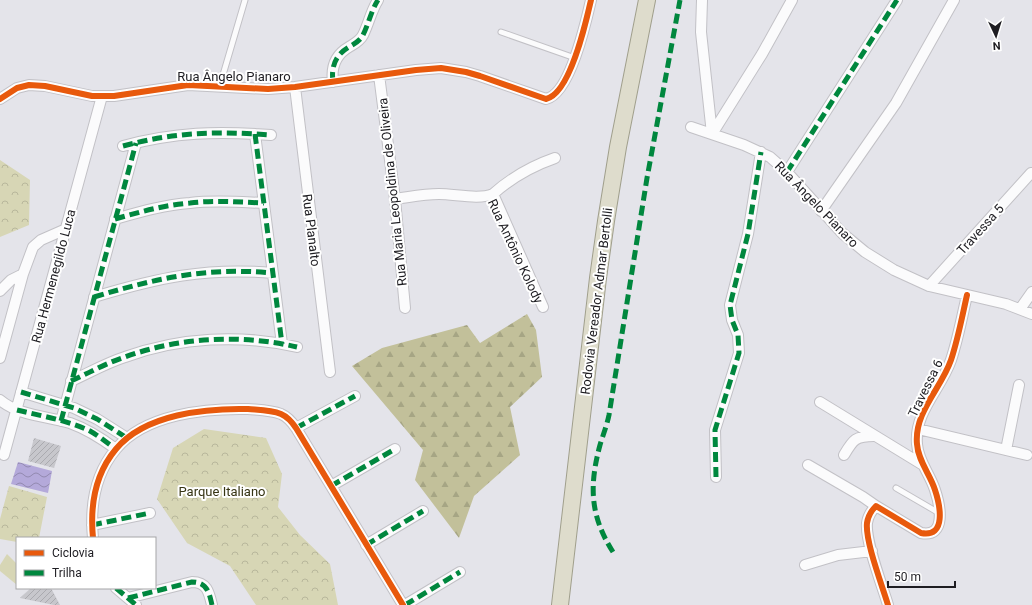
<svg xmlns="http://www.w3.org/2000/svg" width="1032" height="605" font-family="Roboto,sans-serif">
<defs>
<pattern id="forest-firs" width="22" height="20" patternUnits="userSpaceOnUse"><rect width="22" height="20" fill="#c2c09a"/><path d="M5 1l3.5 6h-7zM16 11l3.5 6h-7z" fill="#a6a584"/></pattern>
<pattern id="park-crowns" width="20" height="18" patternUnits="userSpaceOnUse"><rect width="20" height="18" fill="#d7d6b5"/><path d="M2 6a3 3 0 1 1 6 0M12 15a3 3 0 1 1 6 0" fill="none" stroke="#b8b79b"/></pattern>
<pattern id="water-waves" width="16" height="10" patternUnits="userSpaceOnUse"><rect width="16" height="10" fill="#b4a9da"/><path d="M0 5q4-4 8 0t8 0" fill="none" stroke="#9289b0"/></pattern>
<pattern id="building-hatch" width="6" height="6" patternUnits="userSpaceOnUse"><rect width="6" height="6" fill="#c7c7cc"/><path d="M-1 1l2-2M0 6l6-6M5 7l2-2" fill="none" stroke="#aaaaaf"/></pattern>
</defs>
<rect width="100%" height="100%" fill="#e4e4ea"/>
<path fill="#d7d6b5" d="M7 554 17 564V585L0 571V565Z"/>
<path fill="url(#forest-firs)" d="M527 314 536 330 542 377 510 407 520 455 474 496 459 538 415 480 423 450 352 366 382 348 467 325 480 343Z"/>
<path fill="url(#park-crowns)" d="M0 160 30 180 29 225 0 237Z
M204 429 266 438 282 474 278 507 300 535 330 564 338 605H256L230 566 187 543 157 499 173 448Z
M9 486 47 497 39 538H17V542L0 539V519Z"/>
<path fill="url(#water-waves)" d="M18 462 52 471 48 493 11 484Z"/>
<path fill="url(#building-hatch)" d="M34 438 61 446 54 468 28 461Z
M31 588H51L60 605H54L20 598Z"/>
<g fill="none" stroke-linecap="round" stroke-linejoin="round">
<defs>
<path id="service" d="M501 32 575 58
M220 85 245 0
M896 488 939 513"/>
<path id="minor" d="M702 0 701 32 712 134
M379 75 395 199 405 308
M333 82C331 67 335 55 349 47 354 44 360 41 363 35 369 23 371 11 378 0
M295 87 330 372
M0 99 17 88 29 85 45 86 92 96H114L188 85 268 89 295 87 416 70 441 68 466 72 480 76 546 99C570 94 586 22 591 0
M691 127 744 145 770 157 787 172 842 233 865 252 894 270 929 286 1006 304 1032 314
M255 134 282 344
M712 134 762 54 792 0
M123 146C175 132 217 131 271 135
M787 172 897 0
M493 194C511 178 532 166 555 158
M395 199C410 197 424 194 439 194 455 194 479 200 493 194L543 307
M821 211 896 103 954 0
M115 219C140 212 164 205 190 203 215 200 239 202 264 203
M929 286 1031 173
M0 291 11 280 23 274
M94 297C157 278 206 267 273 273
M1020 309 1032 292
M0 358 23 274 33 247 41 240 66 229
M71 381C89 373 106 363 125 357 180 337 241 334 297 347
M21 392 74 408 97 419 127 438
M0 400C19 416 47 416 70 423 87 429 101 438 116 449
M820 402 923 465
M61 421 136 143
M296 428 355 396
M918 429 1027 455
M1006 450 1019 385
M4 455 102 96
M844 455C853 440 855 436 874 436
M808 465 863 497 876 506
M716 477 715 430 739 353 738 335 732 320 730 305 748 234 761 152
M331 486 395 449
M92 525 150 513
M93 538C90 507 95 474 116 449 145 414 206 408 248 409 259 410 271 410 281 414 288 417 292 422 296 428L403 605
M366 545 423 511
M805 565 838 555 872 551
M116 588 136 605
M128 598 192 582C207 582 209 592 212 605
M405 605 460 572
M888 605C882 585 865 541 867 523 868 516 871 511 876 506L921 533C947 538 940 505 935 490 930 474 918 461 917 444 914 412 941 389 951 360 958 339 962 317 967 295"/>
<path id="trunk" d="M560 605 598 278 606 221 618 147 647 0"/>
</defs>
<use href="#service" stroke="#c2c1c6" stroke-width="7"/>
<use href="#minor" stroke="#c2c1c6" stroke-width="12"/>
<use href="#trunk" stroke="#a09f8c" stroke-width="18"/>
<use href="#service" stroke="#fbfbfc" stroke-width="5"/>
<use href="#minor" stroke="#fbfbfc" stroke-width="10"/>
<use href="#trunk" stroke="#dedccc" stroke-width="16"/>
<path stroke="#00873e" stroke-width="5" stroke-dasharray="10 5" stroke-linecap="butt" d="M333 82C331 67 335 55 349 47 354 44 360 41 363 35 369 23 371 11 378 0
M255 134 282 344
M123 146C175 132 217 131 271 135
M787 172 897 0
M115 219C140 212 164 205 190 203 215 200 239 202 264 203
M94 297C157 278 206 267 273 273
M71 381C89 373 106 363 125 357 180 337 241 334 297 347
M21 392 74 408 97 419 127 438
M17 410C41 416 67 420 90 431 99 436 107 443 116 449
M61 421 136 143
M296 428 355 396
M716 477 715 430 739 353 738 335 732 320 730 305 748 234 761 152
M331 486 395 449
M92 525 150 513
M366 545 423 511
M613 552C590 516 589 486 600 445 603 435 607 425 609 415L647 178 680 0
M116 588 136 605
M128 598 192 582C207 582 209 592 212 605
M405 605 460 572"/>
<defs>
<path id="cycleway" d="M0 99 17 88 29 85 45 86 92 96H114L188 85 268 89 295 87 416 70 441 68 466 72 480 76 546 99C570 94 586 22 591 0
M93 538C90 507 95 474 116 449 145 414 206 408 248 409 259 410 271 410 281 414 288 417 292 422 296 428L403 605
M888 605C882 585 865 541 867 523 868 516 871 511 876 506L921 533C947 538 940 505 935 490 930 474 918 461 917 444 914 412 941 389 951 360 958 339 962 317 967 295"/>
</defs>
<use href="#cycleway" stroke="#fff" stroke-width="8"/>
<use href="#cycleway" stroke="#e8590c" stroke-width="6"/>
</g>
<g text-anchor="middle" stroke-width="4" stroke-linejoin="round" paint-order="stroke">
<g font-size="13" fill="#1e1d22" stroke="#fff">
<text x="234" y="81">Rua Ângelo Pianaro</text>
<text transform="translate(392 192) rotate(-96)" y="5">Rua Maria Leopoldina de Oliveira</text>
<text transform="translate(817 204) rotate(46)" y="5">Rua Ângelo Pianaro</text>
<text transform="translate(980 229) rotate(-48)" y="5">Travessa 5</text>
<text transform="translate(312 230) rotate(83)" y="5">Rua Planalto</text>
<text transform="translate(516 251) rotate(65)" y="5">Rua Antônio Kolody</text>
<text transform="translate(53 276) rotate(-75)" y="5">Rua Hermenegildo Luca</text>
<text transform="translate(596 301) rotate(-83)" y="5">Rodovia Vereador Admar Bertolli</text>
<text transform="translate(925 388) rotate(-64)" y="5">Travessa 6</text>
</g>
<g font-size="13" fill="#363413" stroke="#fff">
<text x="222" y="496">Parque Italiano</text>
</g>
</g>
<rect x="16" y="537" width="140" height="52" fill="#ffffff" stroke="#a5a5a7"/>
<rect x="24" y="550" width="20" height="6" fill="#e8590c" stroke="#a5a5a7"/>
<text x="52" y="557" font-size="12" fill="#1e1d22">Ciclovia</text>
<rect x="24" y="570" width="20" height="6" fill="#00873e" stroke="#a5a5a7"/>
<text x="52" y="577" font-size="12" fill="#1e1d22">Trilha</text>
<g transform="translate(996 36) rotate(176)" stroke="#ffffff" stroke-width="3" paint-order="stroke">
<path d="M0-3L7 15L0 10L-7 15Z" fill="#1e1d22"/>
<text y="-6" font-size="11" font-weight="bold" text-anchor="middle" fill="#1e1d22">N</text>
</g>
<path d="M888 581v6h67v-6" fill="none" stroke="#1e1d22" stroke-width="2"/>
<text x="894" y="581" font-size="12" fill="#1e1d22" stroke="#ffffff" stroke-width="3" paint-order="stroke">50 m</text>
</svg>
